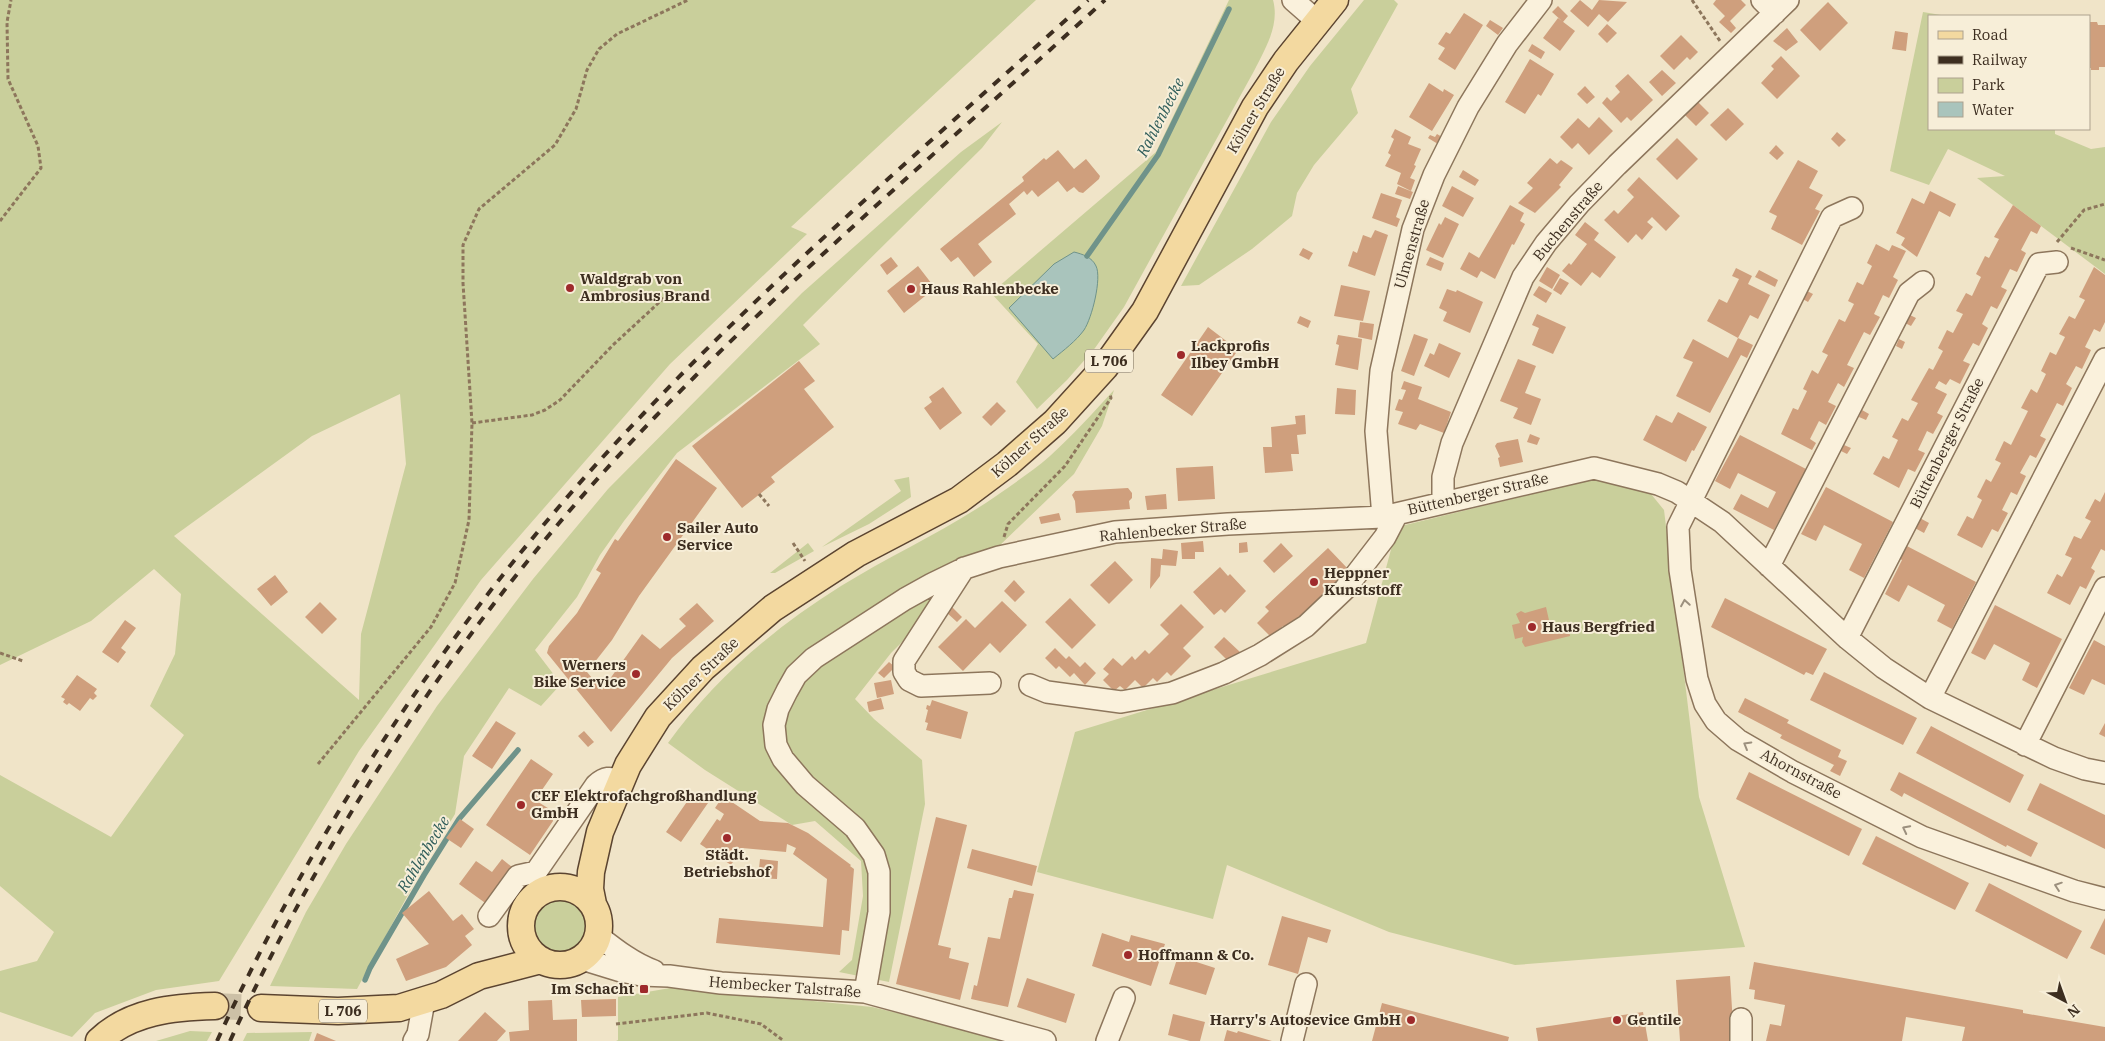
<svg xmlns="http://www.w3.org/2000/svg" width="2105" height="1041" font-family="'IBM Plex Serif',serif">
<rect width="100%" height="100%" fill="#f0e4c8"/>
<path fill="#c9cf9b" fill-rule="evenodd" d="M0 0H1036L791 227 807 234 670 364 481 580 359 751 219 981 156 990 95 1013 72 1037 0 1012V971L37 961 54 932 0 886V775L111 837 184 735 150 706 175 654 181 594 154 569 91 621 0 665ZM400 394 406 464 361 634 359 700 174 536 312 436Z
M1229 0H1273C1280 25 1265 49 1254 71L1124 307 1095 348 1067 380 1037 409 1016 382 1038 344 991 293 1156 152Z
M1364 0H1394L1398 4 1351 89 1358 113 1314 165 1297 193 1292 216 1252 249 1199 285 1181 286 1271 122 1310 66Z
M1923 12 1947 16H1929V129H2055V134L2091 149 2105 147V274L1977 178 2005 176 1948 149 1929 185 1890 171Z
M1002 122 982 148 803 325 820 344 677 453 624 521 600 555 577 597 535 650 561 684 541 706 509 688 464 756 455 814 423 867 357 989 270 986 306 912 346 844 437 706 533 579 608 489 802 293 961 152Z
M1114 390 1102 426 1074 474 997 548 891 653 855 699 874 719 922 760 925 804 889 982 839 972 852 960 863 896 861 861 815 821 792 825 705 770 668 743C714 679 775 627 841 586 893 554 949 529 999 494 1016 482 1034 470 1050 456 1073 435 1093 413 1114 390Z
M909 477 911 497 869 524 822 547 901 491 894 480Z
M1594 479 1651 494 1664 510 1699 797 1745 947 1515 965 1389 932 1227 865 1213 919 1037 872 1075 732 1366 643 1397 527Z
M808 543 814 551 775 573H770Z
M533 926a27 27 0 1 1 54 0a27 27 0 1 1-54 0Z
M676 987 872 1007 1015 1041H616L618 1040V997Z
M190 1031 212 1032 207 1041H156Z
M312 1032 309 1041H243L247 1033Z"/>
<path fill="#a9c4bc" stroke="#6f938a" d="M1074 252C1082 254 1092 257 1096 266 1102 278 1092 318 1084 330 1076 341 1064 350 1053 359L1009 308 1054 264Z"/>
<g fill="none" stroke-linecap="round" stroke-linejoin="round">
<path stroke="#6f938a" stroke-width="5.5" d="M1087 256 1158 155 1229 9
M365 980 370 968 424 875 459 819 518 750"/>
</g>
<path fill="#cf9f7d" d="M1580 0 1592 10 1599 0 1627 2 1608 22 1599 14 1588 27 1570 11Z
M1716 0H1741L1746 5 1730 21 1736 28 1731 33 1719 22 1725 16 1713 4Z
M1828 2 1848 23 1820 51 1800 30Z
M1558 6 1568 16 1563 22 1552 12Z
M1464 13 1483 25 1455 70 1438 59 1445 48 1438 44 1446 32 1450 34Z
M1558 18 1575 31 1560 51 1543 38Z
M1490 20 1503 28 1498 35 1486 26Z
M2089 22H2097L2098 25H2105V67H2099V70H2091V68H2089Z
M1607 24 1617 33 1607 43 1598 34Z
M1787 28 1798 42 1786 51 1773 41Z
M1895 31 1908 33 1906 51 1892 49Z
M1681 35 1698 52 1690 60 1687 57 1674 70 1660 56Z
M1532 44 1545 52 1541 59 1528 51Z
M1781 56 1800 76 1777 99 1761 83 1774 69 1771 66Z
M1530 59 1554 74 1541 96 1538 94 1525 114 1505 102Z
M1662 70 1676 83 1662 96 1649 82Z
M1628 74 1653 100 1631 121 1627 117 1621 123 1602 103 1607 97 1611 101 1620 92 1615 86Z
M1429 83 1443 92 1444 89 1454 95 1432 131 1409 117Z
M1585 86 1595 97 1587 104 1577 94Z
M1698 102 1709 113 1696 126 1685 115Z
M1728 108 1744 124 1726 141 1710 125Z
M1599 117 1613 131 1589 155 1578 143 1572 149 1560 137 1578 118 1589 128Z
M1395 129 1411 137 1408 144 1421 149 1414 165 1416 166 1410 178 1415 180 1411 191 1397 184 1401 173 1385 166 1391 155 1388 153 1394 139 1391 137Z
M1837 132 1846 140 1839 147 1831 139Z
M1437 134 1442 137 1438 144 1428 138 1430 135 1435 137Z
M1677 138 1698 159 1677 180 1656 159Z
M1776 145 1784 153 1777 160 1769 153Z
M1058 150 1074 169 1086 159 1100 176 1099 179 1083 193 1079 192 1074 187 1067 192 1058 181 1038 197 1032 190 1027 195 1024 191 1009 204 1016 214 978 244 992 262 974 277 958 257 951 262 940 249 1024 181 1022 177 1044 158 1046 160Z
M1550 158 1557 164 1561 160 1573 168 1559 185 1561 187 1535 213 1518 203 1533 188 1527 183Z
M1798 160 1818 171 1809 188 1823 195 1815 209 1820 211 1802 245 1771 229 1777 216 1769 212Z
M1463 170 1479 180 1475 186 1459 177Z
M1639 177 1680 216 1666 231 1652 217 1647 222 1653 227 1642 240 1636 234 1628 243 1604 220 1614 210 1618 214 1634 197 1627 190Z
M1398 186 1413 192 1410 199 1395 194Z
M1452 186 1474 198 1463 217 1442 206Z
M1930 191 1956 204 1950 217 1939 211 1917 257 1901 245 1905 238 1896 233 1912 198 1924 204Z
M1381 193 1402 200 1396 217 1400 219 1397 227 1372 218Z
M1510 205 1524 213 1520 221 1525 224 1514 245 1512 244 1495 279 1481 271 1477 278 1460 269 1469 252 1479 258Z
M2013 205 2041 226 2037 234 2031 231 2021 250 2026 253 2017 272 2010 269 2001 287 2007 290 1997 309 1991 306 1982 324 1988 328 1979 346 1973 343 1963 361 1970 364 1960 384 1950 379 1946 385 1939 381 1935 388 1947 394 1937 413 1943 416 1933 434 1927 431 1918 450 1925 453 1915 472 1908 469 1899 488 1873 474 1883 456 1889 459 1898 440 1892 437 1902 418 1908 421 1918 403 1911 400 1929 368 1933 370 1943 351 1938 348 1947 330 1953 333 1963 314 1956 311 1966 293 1972 296 1981 277 1976 274 1985 256 1989 258 1999 239 1994 237Z
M1445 217 1459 224 1443 258 1426 250 1439 223 1441 225Z
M1585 222 1599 233 1594 240 1616 257 1600 278 1592 272 1581 286 1562 271 1569 263 1571 265 1587 244 1575 235Z
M1375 230 1388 235 1375 276 1348 266 1353 251 1357 253 1363 235 1371 238Z
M1876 244 1889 251 1892 245 1906 251 1893 277 1898 280 1889 298 1883 295 1874 314 1880 317 1870 335 1864 332 1847 365 1854 368 1844 387 1838 383 1828 402 1836 406 1826 425 1819 421 1810 439 1816 443 1812 450 1781 434 1793 408 1798 410 1807 391 1803 389 1812 370 1818 374 1828 355 1822 352 1839 319 1845 322 1854 304 1848 301 1857 282 1863 285 1872 266 1867 263Z
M1303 248 1313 253 1309 260 1299 255Z
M891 257 898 266 887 275 880 265Z
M1430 257 1444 263 1441 271 1426 265Z
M918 266 935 288 904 313 887 291Z
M1547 267 1560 275 1552 289 1539 281Z
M2094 267 2105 275V322L2100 332 2094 329 2085 347 2091 350 2082 369 2076 366 2066 384 2072 388 2063 406 2057 403 2040 436 2046 439 2036 458 2030 455 2020 473 2026 476 2017 495 2011 492 2002 510 2008 513 1998 532 1992 529 1982 548 1957 535 1967 516 1973 519 1982 500 1977 497 1986 479 1991 482 2001 463 1995 460 2004 441 2011 445 2028 411 2021 408 2031 389 2037 393 2046 374 2041 371 2050 352 2056 355 2065 337 2059 334 2069 316 2075 319 2085 300 2079 297Z
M1736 268 1752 276 1748 284 1770 295 1758 319 1750 315 1738 338 1753 345 1747 358 1741 355 1710 413 1676 396 1693 362 1683 358 1693 339 1728 358 1738 338 1707 321 1719 299 1727 303 1739 279 1732 276Z
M1759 270 1778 280 1775 287 1755 277Z
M1560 278 1569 283 1561 295 1553 290Z
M1341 285 1370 291 1363 321 1334 316Z
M1539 286 1552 293 1546 303 1533 295Z
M1447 289 1456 292 1457 290 1483 302 1470 333 1443 321 1447 312 1439 308Z
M1805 290 1813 294 1808 302 1801 298Z
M1537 314 1566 327 1553 354 1532 345 1539 328 1532 325Z
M1910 315 1916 318 1911 326 1905 323Z
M1300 316 1311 321 1308 328 1297 323Z
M1360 322 1374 324 1372 340 1358 337Z
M1208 327 1238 350 1192 416 1161 395Z
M1414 334 1428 339 1414 376 1401 371Z
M1338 335 1362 339 1358 370 1335 365 1339 345 1336 344Z
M1899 339 1905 342 1902 349 1896 346Z
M1439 343 1461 353 1449 378 1424 366 1430 353 1434 355Z
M1518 359 1536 366 1525 393 1541 399 1531 425 1513 418 1518 408 1500 401Z
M799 361 815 381 804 389 834 427 771 477 775 482 742 508 692 446Z
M1404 381 1422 387 1418 399 1451 412 1444 433 1420 424 1416 430 1398 424 1403 412 1395 410 1399 399 1402 400 1406 390 1401 389Z
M943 387 962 413 940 430 924 408 932 402 929 397Z
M1337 388 1356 390 1355 415 1335 414Z
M997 402 1006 411 991 426 982 417Z
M1862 410 1869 414 1866 420 1859 417Z
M1678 412 1707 427 1694 451 1692 450 1686 462 1643 440 1656 415 1672 423Z
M1305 415 1306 434 1297 435 1299 454H1291L1293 471 1265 473 1263 447H1272L1271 427 1296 424 1295 416Z
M1530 434 1540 438 1537 445 1527 442Z
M1740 435 1806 469 1774 530 1733 509 1741 494 1768 508 1776 492 1738 473 1730 489 1715 481Z
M1518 439 1523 462 1500 467 1498 458 1500 457 1495 446 1497 443Z
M1844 445 1851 448 1847 454 1841 451Z
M676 459 717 488 639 596 612 640 587 672 602 690 642 634 660 649 686 626 679 619 697 603 714 621 672 658 611 732 547 653 549 646 577 613 601 573 596 570 615 539 618 541Z
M1213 466 1215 499 1178 501 1176 468Z
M1826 487 1893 522 1864 578 1849 570 1862 544 1824 525 1816 541 1801 534Z
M1128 488 1132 493V498L1129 501 1130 509 1076 513 1075 501 1072 495 1075 491Z
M2105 492V551L2101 549 2091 568 2095 571 2086 589 2080 586 2070 605 2047 593 2057 574 2062 577 2072 558 2065 555 2074 536 2081 539 2091 521 2085 518 2095 499 2100 502Z
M1166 494 1167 509 1147 510 1145 496Z
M1059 513 1061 520 1041 524 1039 517Z
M1918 517 1929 523 1924 533 1913 527Z
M1203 541 1204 552H1195V559H1182L1181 543Z
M1247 542 1248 552 1239 553V543Z
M1281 543 1293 556 1274 573 1263 561Z
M1903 544 1976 582 1952 629 1937 621 1945 605 1908 585 1899 602 1885 594 1902 560 1896 557Z
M1328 548 1349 570 1286 629 1283 626 1271 637 1257 623 1269 611 1265 607Z
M1163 549 1178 551 1176 566 1161 565 1160 576 1150 589 1151 558 1162 559Z
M1115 561 1133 580 1109 604 1090 585Z
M1220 567 1228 576 1230 574 1246 591 1225 613 1221 609 1214 615 1193 592Z
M275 575 288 592 271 606 257 589Z
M1014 580 1025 592 1015 602 1004 591Z
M1070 598 1096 625 1072 649 1045 622Z
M1725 598 1827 649 1813 675 1806 672 1804 675 1711 627Z
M1002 601 1027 625 1000 653 990 643 963 671 938 647 966 619 975 628Z
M320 602 337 619 322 634 305 617Z
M1181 604 1204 627 1183 648 1191 656 1171 676 1167 672 1157 682 1153 678 1143 688 1135 680 1125 690 1120 686 1114 691 1103 680 1109 674 1103 669 1113 658 1122 666 1132 656 1135 660 1145 650 1149 654 1169 634 1160 625Z
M1995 605 2062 639 2037 688 2022 680 2030 663 1994 644 1985 660 1971 653Z
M951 606 962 617 957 622 946 612Z
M1546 607 1551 629 1568 625 1570 636 1525 647 1522 642 1523 637 1515 639 1512 625 1520 623 1516 614 1521 611 1525 613Z
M125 620 136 628 121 648 126 652 118 663 102 652Z
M1224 637 1241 653 1231 664 1214 647Z
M2094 640 2105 646V685L2092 679 2084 695 2069 688Z
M1055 648 1066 659 1069 656 1080 667 1085 662 1096 673 1085 685 1074 673 1070 677 1059 666 1056 669 1045 658Z
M889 662 895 667 884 678 878 673Z
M1824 672 1917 718 1903 745 1810 700Z
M77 675 97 689 94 693 97 696 93 700 90 698 80 711 69 703 67 705 63 702 65 699 61 697Z
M891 680 894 694 877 698 874 683Z
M881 698 884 709 869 712 867 702Z
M1745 698 1789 720 1787 723 1841 750 1838 757 1847 761 1840 776 1830 771 1834 765 1780 738 1782 735 1738 712Z
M932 700 968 712 961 739 926 730 928 723 925 722 928 710 926 709 927 705 930 706Z
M496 721 516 733 492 769 472 756Z
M2105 723V737L2099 734Z
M1931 726 2024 775 2010 803 1916 753Z
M584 731 594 742 588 747 578 736Z
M531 759 553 774 535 800 551 810 553 821 530 855 486 825Z
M1749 772 1862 829 1849 856 1736 799Z
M1899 772 2038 843 2031 857 2007 845 2006 847 1904 793 1902 797 1890 790Z
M2040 783 2105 815V849L2027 810Z
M693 793 708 803 681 842 666 832Z
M723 796 760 821 788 823 808 833 851 865 850 866 854 869 849 931 842 930 840 955 716 943 719 918 823 927 827 879 793 854 796 848 787 844 786 852 742 848 731 865 700 844 717 819 720 821 724 814 715 808Z
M936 817 967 825 938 945 951 948 949 958 969 963 960 1000 896 984Z
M460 819 474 829 461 848 446 838Z
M1876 836 1969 883 1955 910 1862 864Z
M972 849 1037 866 1032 886 967 868Z
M502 859 512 867 502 879 505 882 488 905 459 884 476 861 492 872Z
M760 859 778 861 777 879 758 878Z
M1989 883 2082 931 2067 959 1975 911Z
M1014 890 1034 894 1008 1007 971 999 974 985 977 986 988 937 1000 939 1009 898H1012Z
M429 891 453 921 462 914 474 929 465 936 472 945 446 967 406 981 396 959 429 944 402 913Z
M1282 916 1331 930 1327 943 1308 937 1298 974 1268 965Z
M2105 918V955L2090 948Z
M1102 933 1129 942 1131 935 1165 944 1151 986 1092 966Z
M1178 956 1215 968 1206 995 1169 984Z
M1754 962 2023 1010V1013L2105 1027V1041H1962L1965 1027 1906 1017 1902 1041H1766L1770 1024 1781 1026 1785 1005 1754 999 1755 990 1749 989Z
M1730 976 1734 1041H1680L1676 980Z
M1027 978 1075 994 1066 1023 1017 1007Z
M616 999V1016L582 1017 581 1000Z
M552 1000 553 1020 577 1019V1041H510L509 1032 529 1030 528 1001Z
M1382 1003 1509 1037 1508 1041H1372Z
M485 1012 506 1031 497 1041H458Z
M1643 1012 1648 1041H1538L1536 1028Z
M1173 1014 1205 1022 1200 1041H1190L1168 1035Z
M1227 1030 1237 1033 1238 1031 1272 1041H1224Z
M317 1033 336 1041H314Z"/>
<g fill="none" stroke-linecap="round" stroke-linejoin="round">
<path stroke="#ccc0a6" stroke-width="26" stroke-dasharray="26 13" stroke-linecap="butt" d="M215 1006 261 1008"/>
<defs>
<path id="minor" d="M1293 0 1317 21
M1762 0 1775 13
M1852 208 1832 217 1678 527 1680 570 1697 679 1705 704 1716 721 1738 740 1793 772 1922 837 2074 891 2105 899
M1443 502V477L1452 443 1523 277 1546 243 1579 204 1617 165 1788 0
M1383 517 1376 431 1381 371 1413 229 1434 175 1468 107 1507 44 1541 0
M1769 566 1909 293 1923 282
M964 568 904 661V672L909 680 921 686 990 683
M1847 638 2039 264 2057 262
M1030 685 1047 692 1121 702 1172 693 1224 673 1260 655 1306 626 1345 589 1385 537 1397 514
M1930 698 2105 359
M2025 745 2105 588
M489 916 518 876 536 872 596 785C605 777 610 777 621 781
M598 936C616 950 634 964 654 971
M582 959 621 971 641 975 669 976 721 983 865 992 1045 1041
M865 992 879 912V872L874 855 855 828 805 785 783 759 776 745 774 725 778 709 787 691 796 675 814 658 905 599 932 584 965 568 999 557 1115 532 1228 524 1383 517 1594 468 1658 484 1677 492 1722 522 1847 638 1884 668 1930 698 2054 758 2085 769 2105 773
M414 1041 418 1034 424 1001
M1107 1041 1124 998
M1292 1041 1306 984
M1741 1041V1019"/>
<path id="major" d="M521 926a39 39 0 1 1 78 0a39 39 0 1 1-78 0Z
M593 904 590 889 591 872 600 832 628 765 658 717 703 668 773 608 856 554 959 500 1007 464 1055 422 1105 367 1145 311 1255 107 1286 61 1335 0
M261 1008 338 1011 399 1008 441 995 479 976 541 960
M99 1041C130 1011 174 1007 215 1006"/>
</defs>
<use href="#minor" stroke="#8d765c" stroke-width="24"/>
<use href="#major" stroke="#5b4430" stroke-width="29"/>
<path stroke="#8d765c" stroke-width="3" stroke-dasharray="4 2.5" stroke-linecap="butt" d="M1692 0 1720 41
M0 221 41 168 38 146 8 79 7 22 11 0
M2057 242 2084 210 2105 204
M2071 248 2105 260
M472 423 532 415 545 410 560 400 613 345 665 297
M759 494 769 506
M1004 537 1008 524 1065 466 1111 398 1110 394
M793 543 805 561
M0 653 23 661
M318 764 431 627 455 583 469 520 472 423 463 283V245L479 209 555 145 576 109 587 70 599 49 617 34 688 0
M616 1024 707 1013 761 1024 784 1041"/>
<use href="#minor" stroke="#faf1dc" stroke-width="21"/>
<use href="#major" stroke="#f3d9a0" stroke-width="26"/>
<path stroke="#3d2e20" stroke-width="4" stroke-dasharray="9 9" stroke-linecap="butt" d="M217 1041C323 810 469 595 645 412 784 266 939 135 1088 0
M230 1041C335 812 480 598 655 417 797 270 954 138 1105 0"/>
</g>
<defs><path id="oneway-chevron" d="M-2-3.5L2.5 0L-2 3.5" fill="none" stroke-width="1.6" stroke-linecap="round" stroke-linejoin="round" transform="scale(1.25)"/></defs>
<g stroke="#9c907e">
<use href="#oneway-chevron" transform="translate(1685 603) rotate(-99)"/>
<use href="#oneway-chevron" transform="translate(1747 745) rotate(-150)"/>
<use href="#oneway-chevron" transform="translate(1906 829) rotate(-153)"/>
<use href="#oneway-chevron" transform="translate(2058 886) rotate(-161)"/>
</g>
<g fill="#9e2a2b" stroke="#f7eed8" stroke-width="2">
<circle cx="570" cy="288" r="5"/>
<circle cx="911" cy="289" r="5"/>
<circle cx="1181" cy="355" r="5"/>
<circle cx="667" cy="537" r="5"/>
<circle cx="1314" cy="582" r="5"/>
<circle cx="1532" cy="627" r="5"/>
<circle cx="636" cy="674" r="5"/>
<circle cx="521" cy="805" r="5"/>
<circle cx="727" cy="838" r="5"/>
<circle cx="1128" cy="955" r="5"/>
<rect x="639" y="984" width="10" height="10" rx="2.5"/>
<circle cx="1411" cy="1020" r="5"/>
<circle cx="1617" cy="1020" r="5"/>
</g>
<g text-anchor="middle" stroke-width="4" stroke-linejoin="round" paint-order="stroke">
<g fill="#f7eed8" stroke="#756857" stroke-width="1">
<rect x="1085" y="349.5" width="48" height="23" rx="4"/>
<rect x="319" y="999.5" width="48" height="23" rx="4"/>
</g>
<g font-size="14" font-weight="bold" fill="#3d2e20">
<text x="1109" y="366">L 706</text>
<text x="343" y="1016">L 706</text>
</g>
<g font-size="15" fill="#3d2e20" stroke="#f7eed8">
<text transform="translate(1256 110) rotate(-59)" y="5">Kölner Straße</text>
<text transform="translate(1568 221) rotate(-50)" y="5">Buchenstraße</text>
<text transform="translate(1412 244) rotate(-74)" y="5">Ulmenstraße</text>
<text transform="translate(1030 442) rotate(-42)" y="5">Kölner Straße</text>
<text transform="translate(1947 443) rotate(-63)" y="5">Büttenberger Straße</text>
<text transform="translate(1478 494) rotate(-13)" y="5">Büttenberger Straße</text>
<text transform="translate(1173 530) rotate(-5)" y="5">Rahlenbecker Straße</text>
<text transform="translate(701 674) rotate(-44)" y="5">Kölner Straße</text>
<text transform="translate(1801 774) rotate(28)" y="5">Ahornstraße</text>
<text transform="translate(785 987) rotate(4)" y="5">Hembecker Talstraße</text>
</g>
<g font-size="15" font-weight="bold" fill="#3d2e20" stroke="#f7eed8" text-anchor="start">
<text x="580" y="284">Waldgrab von<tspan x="580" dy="17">Ambrosius Brand</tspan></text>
<text x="921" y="294">Haus Rahlenbecke</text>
<text x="1191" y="351">Lackprofis<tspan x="1191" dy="17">Ilbey GmbH</tspan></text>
<text x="677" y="533">Sailer Auto<tspan x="677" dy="17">Service</tspan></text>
<text x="1324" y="578">Heppner<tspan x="1324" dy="17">Kunststoff</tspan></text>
<text x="1542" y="632">Haus Bergfried</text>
<text x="626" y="670" text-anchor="end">Werners<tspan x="626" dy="17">Bike Service</tspan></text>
<text x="531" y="801">CEF Elektrofachgroßhandlung<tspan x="531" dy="17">GmbH</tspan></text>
<text x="727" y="860" text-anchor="middle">Städt.<tspan x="727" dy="17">Betriebshof</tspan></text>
<text x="1138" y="960">Hoffmann &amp; Co.</text>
<text x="634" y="994" text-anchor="end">Im Schacht</text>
<text x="1401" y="1025" text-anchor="end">Harry's Autosevice GmbH</text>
<text x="1627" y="1025">Gentile</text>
</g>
<g font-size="16" font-style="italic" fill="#2f5d5a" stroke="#f7eed8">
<text transform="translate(1160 117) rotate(-63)" y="6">Rahlenbecke</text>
<text transform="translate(423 854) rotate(-59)" y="6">Rahlenbecke</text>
</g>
</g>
<rect x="1928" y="15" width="162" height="115" fill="#f7eed8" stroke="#ada18e"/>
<rect x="1938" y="31" width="25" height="8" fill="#f3d9a0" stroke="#ada18e"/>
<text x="1972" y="40" font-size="15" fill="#3d2e20">Road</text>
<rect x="1938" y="56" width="25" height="8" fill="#3d2e20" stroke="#ada18e"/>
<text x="1972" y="65" font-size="15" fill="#3d2e20">Railway</text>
<rect x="1938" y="78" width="25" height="15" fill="#c9cf9b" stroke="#ada18e"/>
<text x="1972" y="90" font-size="15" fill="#3d2e20">Park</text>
<rect x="1938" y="102" width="25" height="15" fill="#a9c4bc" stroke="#ada18e"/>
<text x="1972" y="115" font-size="15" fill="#3d2e20">Water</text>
<g transform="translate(2065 1001) rotate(139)" stroke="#f7eed8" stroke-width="4" paint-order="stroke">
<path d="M0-4L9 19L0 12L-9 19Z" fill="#3d2e20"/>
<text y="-8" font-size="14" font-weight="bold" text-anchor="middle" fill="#3d2e20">N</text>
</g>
</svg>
